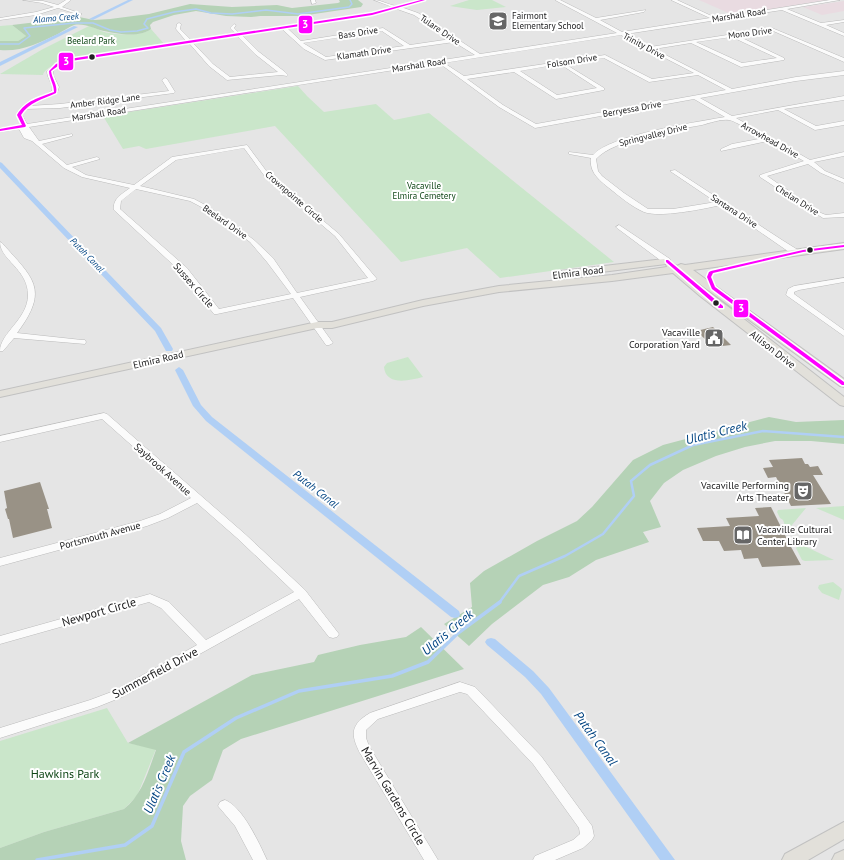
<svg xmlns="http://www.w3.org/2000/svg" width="844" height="860" font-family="'PT Sans',sans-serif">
<rect width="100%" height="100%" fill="#e5e5e5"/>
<path fill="#e9dbe1" d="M699 0H828L733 15Z
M844 1V11L822 15 803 7Z"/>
<path fill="#cae6ca" d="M469 0H492L506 7 477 10 450 6Z
M12 25 26 36 18 41H0V26Z
M89 26C94 27 97 29 101 31 113 35 142 37 151 29L165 45C144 48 48 55 43 75L0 74 43 49Z
M298 86 307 96 324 112 376 104 394 120 429 113 614 262 500 278 467 248 401 262 275 126 146 149 139 146 123 149 103 116Z
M408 357 423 377C411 380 386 387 384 367L387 363Z
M844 506V520L816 508Z
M806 508 787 531 783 520 780 518 777 512 778 510Z
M800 544 834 560 805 561 802 560 796 548Z
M833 582 842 589 839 600 822 593 818 588 819 585Z
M107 708 128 743 156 749 137 796 124 809 44 832 0 848V741Z"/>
<path fill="#b5d2b6" d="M339 0H358L363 4 361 7 301 16H260L251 17 226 16 196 11 174 15 153 22 150 25 151 29C140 38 117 34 104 31 94 29 85 23 74 25 69 27 63 31 58 34 39 43 21 52 0 50V41H18L26 36 12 25 79 17 94 20 110 19 149 14 190 4 232 7 277 5 292 8 338 3 340 2Z
M769 417 796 422 844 420V444L811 441H775L745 447 716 456 683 470 664 483 650 501 661 527 643 532 649 542 596 560 569 577 543 585 492 624 469 646 444 624 472 607 470 583 484 571 537 541 577 521 592 507 633 460 663 445Z
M421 627 464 669 241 739 223 750 212 780 190 796 183 806 181 841 186 860H0V848L44 832 124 809C143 794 148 771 156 750L128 743 252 675 314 662 318 655 360 645 406 637Z"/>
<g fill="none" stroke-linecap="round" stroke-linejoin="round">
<path stroke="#b0cff5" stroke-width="1.5" d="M0 44H19L30 36 24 28 74 23H93L110 30 121 32 137 31 148 28 144 24 147 19 174 12 196 9 211 13 232 14 266 10 298 14 349 7 352 4 350 0"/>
<path stroke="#b0cff5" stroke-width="2.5" d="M499 603 519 576 565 556 603 534 634 496 631 481 650 465 693 445 763 431 844 437"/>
<path stroke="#b0cff5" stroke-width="3.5" d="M37 860 125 845 152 826 184 752 236 718 299 691 392 676 428 662 458 633 500 602"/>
<path fill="#b0cff5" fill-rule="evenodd" d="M128 0H133L93 20 89 19Z
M74 26 78 27 0 66V62Z
M0 162 2 163 161 328 173 349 172 351H166L155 331 0 168Z
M179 367 183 370 201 405 212 417 459 611 460 614 459 617 455 618 451 617 206 421 193 406 175 370Z
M491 638 495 639 533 671 549 688 675 860H660L541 694 525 677 487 645 485 642 487 639Z"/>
</g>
<path fill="#999286" d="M713 327 731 345 714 347 696 331Z
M802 458 805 464H808L810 467 818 466 823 475H813L831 504 791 506 776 477 768 478 763 468 773 467 769 460Z
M40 482 49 509H47L52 528 13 538 9 519H8L5 509 7 508 4 491Z
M771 507 790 545 801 565 762 567 758 558 744 559 741 550 724 551 719 541H703L697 528 730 526 726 518 759 516 755 508Z"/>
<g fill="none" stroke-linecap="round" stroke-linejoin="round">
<defs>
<path id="minor" d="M23 0 43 1 58 5 66 0H71L62 7 82 14 80 15 58 8 36 15 0 20V18L36 12 54 7 42 3Z
M311 0H315L316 3 312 4Z
M374 0C382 0 390 6 398 6 408 5 416 0 426 0L401 7 418 13 480 54 617 33 555 0H560L596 18 646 10 644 12 600 20 622 32 710 18 671 0H677L716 18 830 0H840L787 9 821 23 844 20V22L826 25 844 33V36L782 10 626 34 650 47 772 28 844 58V62L842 61 771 30 738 36 784 58V60L741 67 691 43 654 49 732 89 796 77 844 71V75L796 81 700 98 732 116 844 96V100L784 109 816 126 844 121V125L815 130 778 110 736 118 810 160 844 152V156L814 162 825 171 844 179V183L821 173 808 164 767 176 821 213 826 215 844 213V217L823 218 760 177V175L804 161 768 141 721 151V149L732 144 764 138C757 135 734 120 729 120 720 119 710 123 702 125 675 130 614 139 596 159L598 171 602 176 624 193 648 209H673L716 202 670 171 675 170 782 240 798 250V254H792L721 205C703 209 660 218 644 212 632 207 619 196 609 188 599 180 589 172 591 158L569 154V152L593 155C610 135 697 122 725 117L694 99 535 128 499 107 439 63 29 127 39 141 72 134V136L42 144 67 165 97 157 100 159 72 167 86 175 134 185 172 157 247 145 270 176 339 234 377 279 373 281 300 297 333 343 329 345H326L293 298 217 314H214L181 272 114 210C112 199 122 194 130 188L82 177 64 168 32 141 24 138 19 129 0 132V128L22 125 16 115C23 100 39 99 52 91 54 84 47 79 47 71L55 64 68 59 186 41 176 29 177 24 179 23 181 24 180 29 191 40 235 33 230 28 234 24 236 25 234 28 239 33 372 13 392 7ZM397 9 414 15 451 39 410 45 383 28 301 41 287 28 372 15ZM282 29 304 49 325 60 454 42 475 55 27 124 22 115 25 109 60 108 174 93 175 92 167 79 165 78 162 80 169 91 60 104 29 106 57 93 59 87 53 75V71L59 66 71 61 189 43 209 66 227 80 281 75 287 76 288 75 285 72 259 52 242 35ZM382 31 404 46 326 57 303 43ZM621 35 694 73 652 79 605 55 464 76 444 63ZM237 36 255 54 278 72 230 77 213 64 193 43ZM732 37 777 58 742 63 696 42ZM604 58 649 82 698 75 726 90 536 124 503 105 467 79 514 72 556 99 604 90V88L565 64ZM560 64 597 88 557 95 520 71ZM244 148 266 178 335 236 368 278 297 293 273 258 254 240 209 207 194 199 140 186 176 160ZM136 189 190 201 205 209 250 242 267 262 291 294 219 309 187 268 120 209 121 201Z
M619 225 670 259V263H664L617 228 616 227Z
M0 242 2 243C33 278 50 289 17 333L82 340H85L86 342 85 344 14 338 3 351H0C0 333 28 319 28 295 28 269 0 260 0 242Z
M844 278V282L799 290 794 292V294L844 330V336L786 295 788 289 794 286Z
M104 413 107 414 245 534 305 590 339 634 337 637 333 638 329 637 299 599 122 697 97 707 0 738V728L90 700 114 691 197 645 161 608 149 602 0 644V636L150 594 169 602 206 640 294 592 237 538 197 503 168 518 147 526 0 566V558L140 521 160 514 191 498 102 419 0 442V436Z
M460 682 475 687 541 756 592 826 594 836 592 840 583 848 555 860H533L535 856 573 840 580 834 579 828 533 764 467 694 460 692 378 719 366 730V738L369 746 438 860H424L360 753C350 734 351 724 370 713Z
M225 800C243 807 259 843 267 860H253L235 826 218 806 220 802Z"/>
<path id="major" d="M844 243V249L693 270 844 379V387L840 386 686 274 844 397V406L840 405 700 296 673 273 612 281 499 292 423 306 332 328H317L0 397V391L317 322H332L423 300 499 286 612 275 667 267 666 264 561 277 558 276 556 274 561 271 664 259 677 266 681 264 685 265Z
M844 822V839L808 860H782L785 854Z
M844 850V860H832L835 854Z"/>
</defs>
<use href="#minor" stroke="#bbb" stroke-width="1"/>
<use href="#major" stroke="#c1c1c1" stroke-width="2"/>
<use href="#minor" fill="#fbfbfb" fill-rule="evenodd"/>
<use href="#major" fill="#e2e0da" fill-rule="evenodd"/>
<defs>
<path id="bus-1" d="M421 0H425L372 15 71 61 58 66 51 71C52 79 58 85 56 93 43 99 29 102 21 115L26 126 25 127 0 131V129L22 125 17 115C26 100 39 98 54 92 54 84 49 78 49 71L56 64 69 59 372 13Z
M844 245V247L803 252 713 273 711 277 715 287 844 382V385H842L712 289 707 277 709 272 711 271 803 250Z
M666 260H668L723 306V308H719L666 262Z"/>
</defs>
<use href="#bus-1" stroke="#fff" stroke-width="3"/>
<use href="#bus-1" fill="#f0f" fill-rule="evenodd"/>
</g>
<defs>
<symbol id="school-square" viewBox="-11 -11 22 22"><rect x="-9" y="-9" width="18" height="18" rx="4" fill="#666" stroke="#fff"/><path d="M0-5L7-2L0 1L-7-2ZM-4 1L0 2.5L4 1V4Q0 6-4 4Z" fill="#fff"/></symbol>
<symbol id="civic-square" viewBox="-11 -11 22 22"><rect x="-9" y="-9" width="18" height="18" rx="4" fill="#666" stroke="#fff"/><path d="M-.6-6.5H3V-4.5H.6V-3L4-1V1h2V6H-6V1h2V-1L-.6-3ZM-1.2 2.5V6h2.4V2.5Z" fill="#fff"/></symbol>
<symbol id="theatre-square" viewBox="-11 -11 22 22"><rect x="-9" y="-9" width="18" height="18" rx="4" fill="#666" stroke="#fff"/><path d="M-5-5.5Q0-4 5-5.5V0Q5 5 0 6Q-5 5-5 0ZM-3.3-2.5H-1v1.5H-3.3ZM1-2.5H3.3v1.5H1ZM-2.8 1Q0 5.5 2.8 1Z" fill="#fff"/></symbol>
<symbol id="library-square" viewBox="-11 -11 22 22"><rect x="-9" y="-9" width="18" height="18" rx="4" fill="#666" stroke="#fff"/><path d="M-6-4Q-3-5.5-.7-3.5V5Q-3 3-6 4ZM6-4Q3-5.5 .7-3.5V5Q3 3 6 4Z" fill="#fff"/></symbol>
</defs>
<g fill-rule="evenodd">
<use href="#school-square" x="487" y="10" width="22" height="22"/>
<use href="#civic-square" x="703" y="327" width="22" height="22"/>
<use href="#theatre-square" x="792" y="480" width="22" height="22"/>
<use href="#library-square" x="732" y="524" width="22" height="22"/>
</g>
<g fill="#212122" stroke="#fff" stroke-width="1.5">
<circle cx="92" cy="57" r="3.5"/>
<circle cx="810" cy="250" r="3.5"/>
<circle cx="716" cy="303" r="3.5"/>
</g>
<g text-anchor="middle" stroke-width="4" stroke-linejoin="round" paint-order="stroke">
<g font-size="9" fill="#212122" stroke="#fff">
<text transform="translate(739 15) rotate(-9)" y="3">Marshall Road</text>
<text transform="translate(440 30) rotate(34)" y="3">Tulare Drive</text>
<text transform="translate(358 33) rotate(-9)" y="3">Bass Drive</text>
<text transform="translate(750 33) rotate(-7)" y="3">Mono Drive</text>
<text transform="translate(644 46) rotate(28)" y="3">Trinity Drive</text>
<text transform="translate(364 53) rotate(-8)" y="3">Klamath Drive</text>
<text transform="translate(572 61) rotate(-9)" y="3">Folsom Drive</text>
<text transform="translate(419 65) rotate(-9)" y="3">Marshall Road</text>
<text transform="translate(105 101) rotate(-7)" y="3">Amber Ridge Lane</text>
<text transform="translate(632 109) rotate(-10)" y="3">Berryessa Drive</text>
<text transform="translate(99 114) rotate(-9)" y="3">Marshall Road</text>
<text transform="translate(653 135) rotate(-14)" y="3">Springvalley Drive</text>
<text transform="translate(770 140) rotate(29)" y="3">Arrowhead Drive</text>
<text transform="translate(294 197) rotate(41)" y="3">Crownpointe Circle</text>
<text transform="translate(797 200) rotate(32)" y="3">Chelan Drive</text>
<text transform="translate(734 211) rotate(33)" y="3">Santana Drive</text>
<text transform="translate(225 222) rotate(35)" y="3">Beelard Drive</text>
</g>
<g font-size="9" fill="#212122" stroke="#fff" text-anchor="start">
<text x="512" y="19">Fairmont<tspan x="512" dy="10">Elementary School</tspan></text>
</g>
<g font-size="9" font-style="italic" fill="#034583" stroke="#fff">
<text transform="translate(56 18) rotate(-5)" y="3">Alamo Creek</text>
<text transform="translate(87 255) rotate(46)" y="3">Putah Canal</text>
</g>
<g font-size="9" fill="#0f4616" stroke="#fff">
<text x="91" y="44">Beelard Park</text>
<text x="424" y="189">Vacaville<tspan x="424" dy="10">Elmira Cemetery</tspan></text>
</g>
<g font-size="10" fill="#212122" stroke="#fff">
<text transform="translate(578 272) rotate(-7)" y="4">Elmira Road</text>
<text transform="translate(194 285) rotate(49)" y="4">Sussex Circle</text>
<text transform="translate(773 349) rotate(38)" y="4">Allison Drive</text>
<text transform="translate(158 359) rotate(-13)" y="4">Elmira Road</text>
<text transform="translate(163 469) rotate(42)" y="4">Saybrook Avenue</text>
<text transform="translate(100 535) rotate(-15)" y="4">Portsmouth Avenue</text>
</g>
<g font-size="10" fill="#212122" stroke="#fff" text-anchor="end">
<text x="700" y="336">Vacaville<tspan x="700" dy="12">Corporation Yard</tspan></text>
<text x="789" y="489">Vacaville Performing<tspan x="789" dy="12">Arts Theater</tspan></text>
<text x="757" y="533" text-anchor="start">Vacaville Cultural<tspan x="757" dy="12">Center Library</tspan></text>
</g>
<g font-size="11" font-style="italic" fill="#034583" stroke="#fff">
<text transform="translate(316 489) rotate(38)" y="4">Putah Canal</text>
</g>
<g font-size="12" fill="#212122" stroke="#fff">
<text transform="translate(99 612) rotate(-16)" y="4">Newport Circle</text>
<text transform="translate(155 673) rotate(-28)" y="4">Summerfield Drive</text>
<text transform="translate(393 796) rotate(59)" y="4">Marvin Gardens Circle</text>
</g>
<g font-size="12" fill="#0f4616" stroke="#fff">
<text x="65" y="778">Hawkins Park</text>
</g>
<g font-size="13" font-style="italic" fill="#034583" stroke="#fff">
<text transform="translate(716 432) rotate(-14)" y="5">Ulatis Creek</text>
<text transform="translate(447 632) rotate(-40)" y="5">Ulatis Creek</text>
<text transform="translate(596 738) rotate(54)" y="5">Putah Canal</text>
<text transform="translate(159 784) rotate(-67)" y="5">Ulatis Creek</text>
</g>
</g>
<g stroke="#fff" stroke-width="1.5">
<rect x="298" y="15" width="15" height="19" rx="4" fill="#f0f"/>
<rect x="58" y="52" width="16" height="19" rx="4" fill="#f0f"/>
<rect x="733" y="299" width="16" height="19" rx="4" fill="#f0f"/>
</g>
<g font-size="11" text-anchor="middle" font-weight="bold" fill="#fff">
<text x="305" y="28">3</text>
<text x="66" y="65">3</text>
<text x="741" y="312">3</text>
</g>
</svg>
